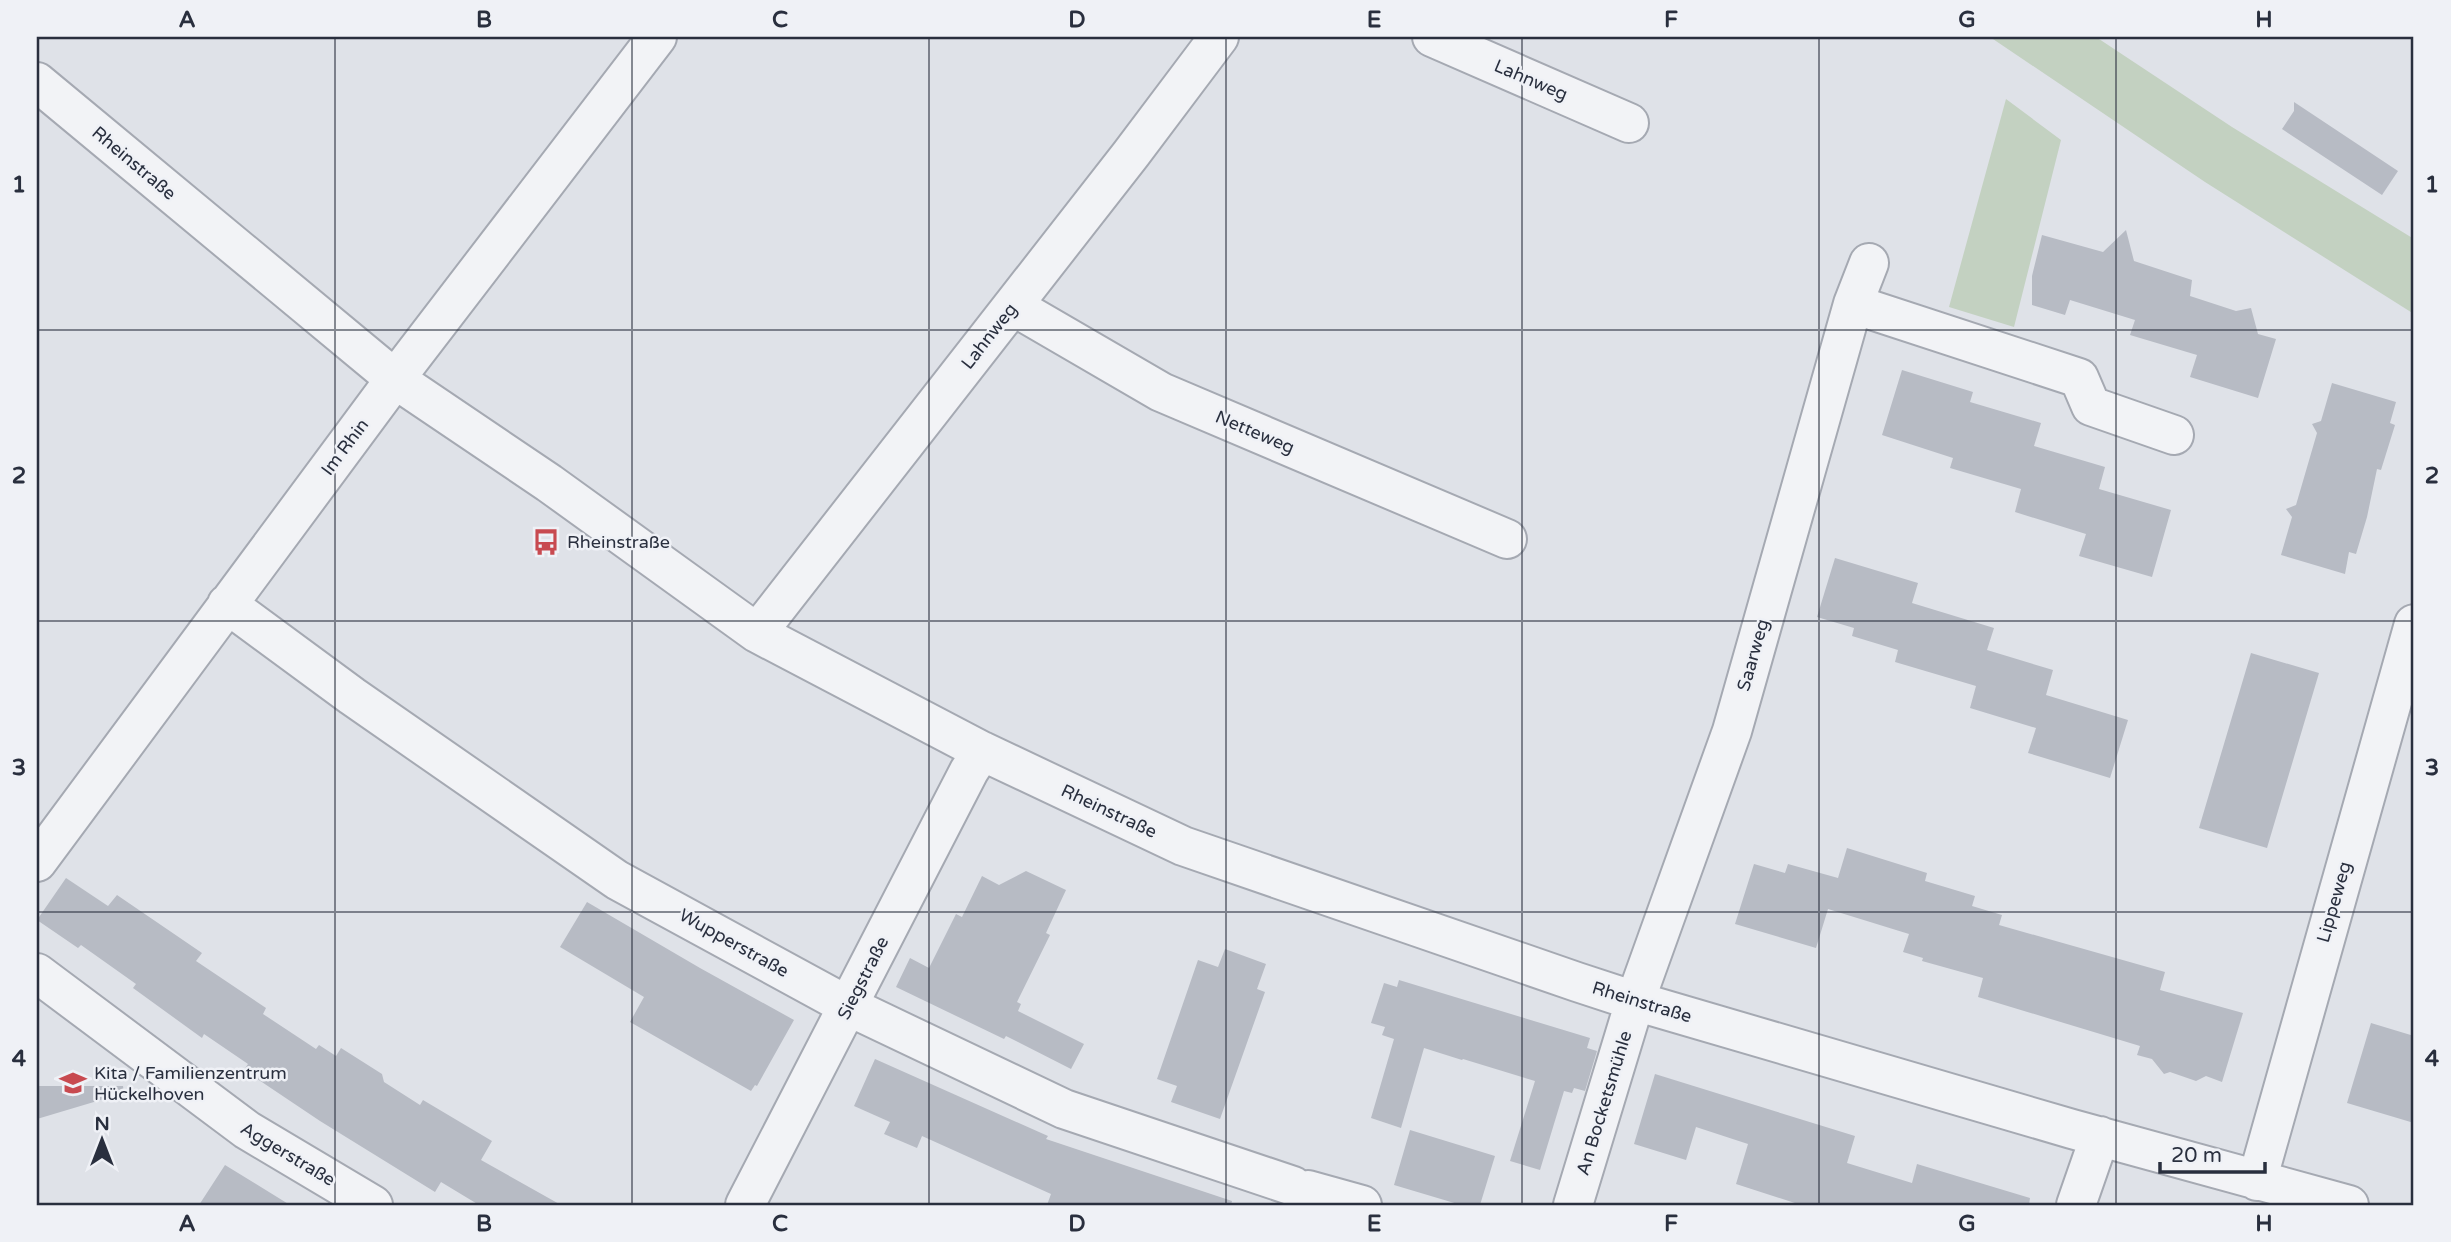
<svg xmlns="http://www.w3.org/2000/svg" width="2451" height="1242" font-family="'Varela Round',sans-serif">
<rect width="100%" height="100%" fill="#dfe2e8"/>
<path fill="#c3d1c1" d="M1990 37H2096L2232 127 2414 239V314L2205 182Z
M2006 99 2061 140 2014 327 1949 307Z"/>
<path fill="#b7bbc4" d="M2294 102 2398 171 2382 195 2282 129 2294 111Z
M2126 230 2134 261 2192 280 2190 296 2236 311 2251 308 2258 334 2276 339 2258 398 2190 377 2197 355 2130 335 2135 320 2070 300 2065 315 2032 305V276L2042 235 2103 252Z
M1902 370 1973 392 1970 402 2041 423 2034 446 2105 467 2099 489 2171 510 2152 577 2079 556 2086 534 2015 512 2021 489 1950 468 1953 458 1882 435Z
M2332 383 2396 402 2390 423 2395 425 2381 470 2377 469 2367 517 2356 554 2349 552 2345 574 2281 555 2292 517 2286 509 2296 505 2317 433 2312 424 2321 421Z
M1835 558 1918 583 1912 603 1994 628 1987 650 2053 670 2046 695 2128 720 2110 778 2028 753 2036 728 1970 708 1976 686 1895 662 1898 650 1852 636 1854 628 1817 617Z
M2251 653 2319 673 2267 848 2199 828Z
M1847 848 1927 873 1925 881 1975 896 1972 906 2002 915 1999 925 2165 972 2160 990 2243 1013 2222 1082 2206 1076 2196 1081 2170 1072 2164 1074 2152 1059 2137 1055 2140 1046 1978 997 1983 978 1922 961 1923 958 1903 952 1909 934 1828 909 1816 948 1735 924 1754 864 1785 873 1788 864 1838 878Z
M1026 871 1066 890 1046 933 1050 935 1017 1002 1021 1004 1018 1011 1084 1044 1071 1069 1006 1036 1004 1039 896 987 910 958 929 968 956 914 962 917 982 876 999 885Z
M66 878 108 906 117 895 202 953 196 961 266 1008 263 1014 316 1049 319 1045 336 1056 341 1048 382 1074 384 1082 420 1105 423 1100 492 1141 481 1160 561 1205H479L441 1182 435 1192 320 1121 244 1070 248 1064 204 1034 202 1038 133 988 136 984 81 945 78 948 37 920Z
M587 902 700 968 794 1020 757 1086 755 1085 751 1091 630 1022 644 997 560 947Z
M1225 949 1266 964 1257 989 1265 992 1220 1119 1171 1102 1177 1086 1157 1079 1198 960 1218 967Z
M1399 980 1590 1038 1587 1048 1597 1051 1585 1091 1574 1088 1572 1093 1564 1091 1540 1170 1510 1161 1535 1081 1463 1059 1462 1060 1424 1048 1401 1128 1371 1118 1394 1039 1382 1035 1385 1027 1371 1023 1384 983 1397 987Z
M2371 1023 2414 1036V1123L2347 1103Z
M875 1059 1048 1136 1046 1139 1232 1201 1231 1205H1047L1051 1194 922 1136 917 1148 884 1134 890 1122 854 1106Z
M1655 1074 1855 1136 1847 1163 1912 1183 1917 1164 2030 1198 2029 1205H1801L1736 1184 1748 1144 1696 1127 1686 1160 1634 1144Z
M37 1086H123L124 1093 37 1119Z
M1410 1130 1495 1156 1480 1205H1461L1394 1185Z
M225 1165 290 1205H199Z"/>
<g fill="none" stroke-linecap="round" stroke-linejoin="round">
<defs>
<path id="minor" d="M1432 37 1629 123
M37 82 395 379 549 483 757 633 982 751 1183 846 1577 982 1635 1001 2072 1129 2349 1205
M1853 304 2079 378 2091 406 2174 435
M1013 306 1161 392 1507 539
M227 604 352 696 617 880 848 1006 1064 1109 1293 1186
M757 633 1131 154 1219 37
M37 862 395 379 657 37
M37 973 247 1130 373 1205
M2257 1181 2414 624
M1308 1190 1362 1205
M745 1205 969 771 982 751
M1573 1205 1635 1001 1732 731 1853 304 1869 263
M2076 1205 2100 1136"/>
</defs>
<use href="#minor" stroke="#a5a9b2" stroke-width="42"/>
<use href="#minor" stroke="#f2f3f6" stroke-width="38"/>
</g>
<path fill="none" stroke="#292f3e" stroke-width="2" stroke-opacity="0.55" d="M335 37V1205M632 37V1205M929 37V1205M1226 37V1205M1522 37V1205M1819 37V1205M2116 37V1205M37 330H2414M37 621H2414M37 912H2414"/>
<defs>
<symbol id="bus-bare" viewBox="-9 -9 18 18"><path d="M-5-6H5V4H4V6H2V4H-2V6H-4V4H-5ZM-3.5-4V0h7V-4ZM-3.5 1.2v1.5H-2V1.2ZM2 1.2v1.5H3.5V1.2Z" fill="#c84a50" stroke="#eff1f6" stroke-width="2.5" paint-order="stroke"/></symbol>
<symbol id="school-bare" viewBox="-9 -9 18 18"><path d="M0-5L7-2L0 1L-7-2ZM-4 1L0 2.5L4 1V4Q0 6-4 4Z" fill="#c84a50" stroke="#eff1f6" stroke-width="2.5" paint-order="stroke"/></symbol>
</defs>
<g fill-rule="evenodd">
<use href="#bus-bare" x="527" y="523" width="38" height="38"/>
<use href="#school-bare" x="54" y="1064" width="38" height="38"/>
</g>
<g text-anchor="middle" stroke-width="5" stroke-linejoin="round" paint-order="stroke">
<g font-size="18" fill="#292f3e" stroke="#eff1f6">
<text transform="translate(1531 80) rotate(23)" y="6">Lahnweg</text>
<text transform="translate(134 163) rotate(40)" y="6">Rheinstraße</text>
<text transform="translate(989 336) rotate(-52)" y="6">Lahnweg</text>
<text transform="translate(1255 432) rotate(23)" y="6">Netteweg</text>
<text transform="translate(345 447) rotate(-53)" y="6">Im Rhin</text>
<text transform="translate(1753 655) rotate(-74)" y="6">Saarweg</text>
<text transform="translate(1109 811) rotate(25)" y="6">Rheinstraße</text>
<text transform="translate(2334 902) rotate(-74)" y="6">Lippeweg</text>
<text transform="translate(734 943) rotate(29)" y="6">Wupperstraße</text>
<text transform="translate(863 978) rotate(-63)" y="6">Siegstraße</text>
<text transform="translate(1642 1002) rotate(17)" y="6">Rheinstraße</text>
<text transform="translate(1604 1103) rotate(-73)" y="6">An Bocketsmühle</text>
<text transform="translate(288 1154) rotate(31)" y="6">Aggerstraße</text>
</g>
<g font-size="18" fill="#292f3e" stroke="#eff1f6" text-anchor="start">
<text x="567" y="548">Rheinstraße</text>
<text x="94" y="1079">Kita / Familienzentrum<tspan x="94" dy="21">Hückelhoven</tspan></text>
</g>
</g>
<rect width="2451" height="1242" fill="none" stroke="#eff1f6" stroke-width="77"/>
<g transform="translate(102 1140)" stroke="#eff1f6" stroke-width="5" paint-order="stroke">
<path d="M0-5L12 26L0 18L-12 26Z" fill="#292f3e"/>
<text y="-10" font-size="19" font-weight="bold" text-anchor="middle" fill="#292f3e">N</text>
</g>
<path d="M2160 1162v10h105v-10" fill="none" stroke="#292f3e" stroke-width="3.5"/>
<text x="2171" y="1162" font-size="21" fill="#292f3e" stroke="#eff1f6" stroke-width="5" paint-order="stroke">20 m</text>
<rect x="38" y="38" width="2374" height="1166" fill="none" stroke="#292f3e" stroke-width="2.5"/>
<g font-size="23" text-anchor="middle" font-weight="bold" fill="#292f3e">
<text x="187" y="27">A</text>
<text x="484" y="27">B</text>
<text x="780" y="27">C</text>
<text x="1077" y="27">D</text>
<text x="1374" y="27">E</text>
<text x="1671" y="27">F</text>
<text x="1967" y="27">G</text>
<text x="2264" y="27">H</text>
<text x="19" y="192">1</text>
<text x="2432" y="192">1</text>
<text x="19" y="483">2</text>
<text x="2432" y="483">2</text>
<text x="19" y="775">3</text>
<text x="2432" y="775">3</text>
<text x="19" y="1066">4</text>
<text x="2432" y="1066">4</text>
<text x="187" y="1231">A</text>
<text x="484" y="1231">B</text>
<text x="780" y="1231">C</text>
<text x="1077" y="1231">D</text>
<text x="1374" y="1231">E</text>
<text x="1671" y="1231">F</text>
<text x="1967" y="1231">G</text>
<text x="2264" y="1231">H</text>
</g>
</svg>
